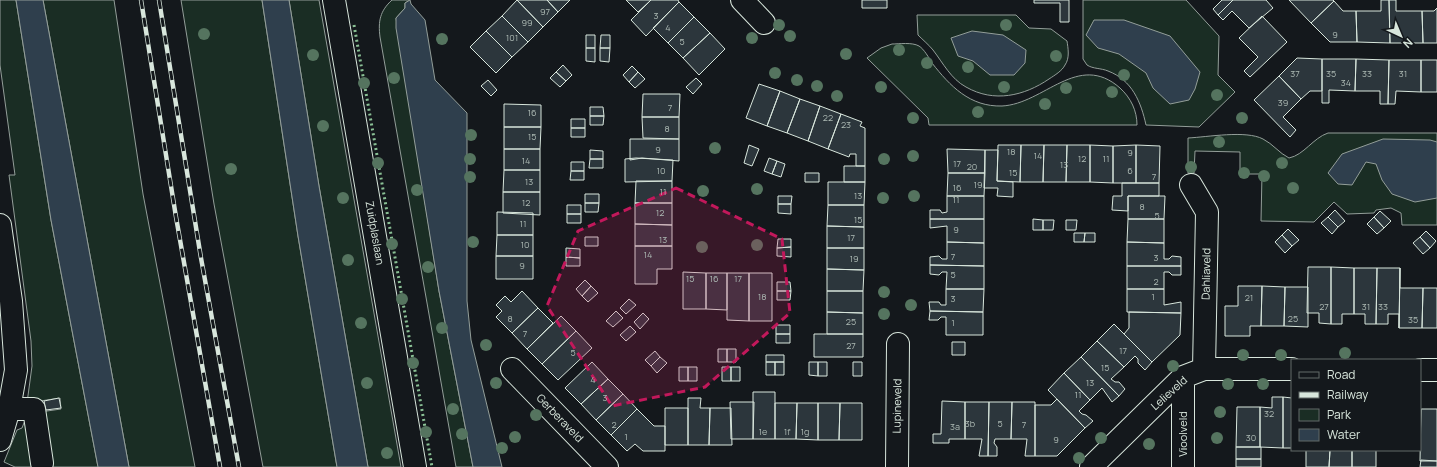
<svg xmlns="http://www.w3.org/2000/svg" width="1437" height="467" font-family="Manrope,sans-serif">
<rect width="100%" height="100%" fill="#14181c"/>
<path fill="#1a2d24" stroke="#939e99" d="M0 0H16L51 220 98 467H49L40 412 61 409 60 398 27 403 32 366 31 341 9 175H15L0 65Z
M43 0H114L143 194 195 467H129Z
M181 0H262L298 236 337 467H263L214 204Z
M289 0H319L401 467H368L319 186Z
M392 0H410L405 3V8L396 18 439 291 473 467H456L380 37C378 21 380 11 392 0Z
M1083 0H1186L1219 36 1218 75 1235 92 1199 127 1146 125C1141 102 1132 80 1108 71 1101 68 1093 69 1087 65L1083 59Z
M917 15H1016L1029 28 1051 29 1067 41C1068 48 1070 58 1065 65 1062 71 1055 75 1049 79 1024 96 994 103 966 87 951 79 943 63 933 50 929 45 923 40 918 35Z
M892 44C899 44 912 42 919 46 924 49 929 58 932 63 950 86 970 107 1002 106 1044 104 1078 51 1120 88 1131 98 1137 111 1137 125H929L928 118 867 58 881 48Z
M1328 133H1437V225H1402L1401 213 1391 208 1376 210 1374 213 1347 214 1334 202 1314 222 1261 221 1262 174H1240V152L1195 151 1194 173H1188V138C1208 137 1246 130 1263 139 1273 144 1279 153 1289 158 1304 155 1313 138 1328 133Z
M27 415 35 467H15L4 462 17 430 22 428Z"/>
<path fill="#2f3f4d" stroke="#939e99" d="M16 0H43L129 467H98L51 220Z
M262 0H289L319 186 368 467H337L298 236Z
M410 0 411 4 425 20 435 80 467 113V301L471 340 502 467H473L439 291 396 28V18L405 8V3Z
M1094 20H1124L1170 36 1200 72 1195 89 1189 100 1170 104 1153 88 1146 73 1119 54 1098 48 1086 35Z
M972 31 1003 35 1026 50 1025 63 1014 75H990L973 61 958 56 951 38Z
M1383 139 1430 140 1437 142V198L1415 202 1392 194 1382 180 1376 164 1366 162 1352 185 1338 184 1328 173 1342 154Z"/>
<path fill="#2c363c" stroke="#d8e6dc" d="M517 0 543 27 528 42 502 16Z
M517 0H547L558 12 543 27Z
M547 0H570L558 12Z
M626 0H651L638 12Z
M651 0H678L679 2 646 36 631 20Z
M862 0H887V8H862Z
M1034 0H1069V22H1060V3H1034Z
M1222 0H1233L1218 15 1213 9Z
M1233 0H1266L1273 8 1249 28 1232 11 1223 20 1218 15Z
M1289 0H1333L1334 1 1311 23Z
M1381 0H1389L1390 43 1357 42 1356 11H1381Z
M1389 0H1396V11H1422L1423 43H1390Z
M1334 1 1343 11H1356L1357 42H1330L1311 23Z
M679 2 694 17 668 43 653 28Z
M1437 8V43H1423L1422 11H1434Z
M502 16 528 42 512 57 486 31Z
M1262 16 1287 42 1250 77 1244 71 1258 57 1239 38Z
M694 17 710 33 683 58 668 43Z
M486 31 512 57 496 73 470 47Z
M710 33 725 49 699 75 683 58Z
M586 35H595V48H586Z
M601 35H610V48H600Z
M586 48H595V62L586 61Z
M600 48H610L609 62 600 61Z
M1297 58 1322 59V91H1310L1301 99 1279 76Z
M1322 59H1356L1355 91 1329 90V103H1322Z
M1356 59 1389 60 1388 104H1380V91H1355Z
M1389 60H1421V92L1396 91 1395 104H1388Z
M1421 60H1437V92H1421Z
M563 65 572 75 566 81 556 72Z
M632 66 638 72 629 82 623 75Z
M556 72 566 81 560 87 550 78Z
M638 72 645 79 635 88 629 82Z
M1279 76 1301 99 1283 117 1296 130 1290 137 1254 100Z
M696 78 702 84 693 94 686 87Z
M488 80 497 90 491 96 481 86Z
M759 84 780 91 767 126 746 118Z
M780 91 800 99 787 133 767 126Z
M643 94H680L679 117H642Z
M800 99 820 106 808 141 787 133Z
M504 104 541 105V127H504Z
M820 106 841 114 828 149 808 141Z
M590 107H603L604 116H590Z
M841 114 862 122 860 126 865 128V166H856V154H850L849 157 828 149Z
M590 116H604L603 125H590Z
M642 117H679V139L643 138Z
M571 119H585V128H571Z
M504 127H541L540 149H504Z
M571 128H585V137H571Z
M630 139H679V161L642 158 630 160Z
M749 145 759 149 752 166 744 163Z
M998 145H1021L1020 182 997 181Z
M1021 145H1044L1043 182H1020Z
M1044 145H1067L1066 182H1043Z
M1067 145H1090V182H1066Z
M1090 145 1113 146V183L1090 182Z
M1136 145 1160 146 1159 183H1136Z
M1136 145V183H1113V146Z
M504 149H540V170H504Z
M947 149 985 150V173H948Z
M590 150 603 151V159H590Z
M985 150H998L997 181 1013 182V197L997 196 998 188H984Z
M636 158 673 160 672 181 625 182V159Z
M769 158 777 161 772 174 764 171Z
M590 159H603V168H589Z
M777 161 785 164 781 177 772 174Z
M571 162H584V171H571Z
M844 166H865V182H844Z
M504 170H540V192H503Z
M571 171H584V180H570Z
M805 173H819V182H805Z
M948 173H985L984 196H947Z
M672 181V203H635L636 181Z
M828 182H865L864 205H828Z
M1122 183H1159V196H1128V211L1112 210 1113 196H1122Z
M503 192H540V215L503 213Z
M585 194H599V203H585Z
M778 196H792L791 204H778Z
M947 196H984V219H930V210H940L942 213 947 212Z
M1128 196H1165L1164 219H1128Z
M585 203H599L598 212H585Z
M635 203H672V225L635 224Z
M778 204H791V214L778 213Z
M567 205H581V214H567Z
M828 205H864V227L827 226Z
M1335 210 1345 221 1338 227 1328 217Z
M1380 211 1391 221 1384 228 1374 217Z
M497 212 533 213V235H497Z
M567 214H581V223H567Z
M1328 217 1338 227 1332 234 1321 223Z
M1374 217 1384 228 1377 234 1367 224Z
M930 219H984V243L947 242V226L930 228Z
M1033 219 1043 220V230H1033Z
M1128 219H1164V243L1127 242Z
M1043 220H1054L1053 230H1043Z
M1066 220H1077L1076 230H1066Z
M635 224 672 225V246H635Z
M827 226 864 227V248H827Z
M1288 229 1299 240 1292 246 1282 235Z
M1426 231 1436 241 1430 248 1420 237Z
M1074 233H1085L1084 242H1074Z
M1085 233H1095V242H1084Z
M497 235H533V256H496Z
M1282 235 1292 246 1285 253 1275 242Z
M585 237H598V246H585Z
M1420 237 1430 248 1423 254 1413 243Z
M778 239H791V247L777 248Z
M947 242 984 243V266L930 265V257L939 256 942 259H947Z
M1127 242 1164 243V259H1169L1172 256 1181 257V266H1127Z
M635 246H672V269H657V284H635Z
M791 247V257L777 256V248Z
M566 248 580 249V258L566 257Z
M827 248H864V270L827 269Z
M496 256H533V279H496Z
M566 257 580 258V266H566Z
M930 265 984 266V289H946L947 272H942L939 275 930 274Z
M1127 266H1181V275H1172L1169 272H1164V289H1127Z
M1308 267H1331V324L1319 323V313H1307Z
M1331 267 1354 268V314H1342V324H1331Z
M1354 268H1377L1376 324H1365V314H1354Z
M1377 268H1400L1399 328V314H1388V324H1376Z
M1400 268V288H1423L1422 328H1399Z
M827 269 864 270 863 291H827Z
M683 272 706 273V309H683Z
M706 273H727V310L706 309Z
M727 273H749V321L727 320Z
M749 273H772V321H749Z
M585 280 591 286 582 296 576 289Z
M777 282H790L791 291H777Z
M591 286 598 293 588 302 582 296Z
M1238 286H1262L1261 326H1250V336H1225V306H1238Z
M1262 286 1285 287 1284 326H1261Z
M1285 287H1308V327L1284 326Z
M1423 288H1437V328H1422Z
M946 289H984L983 312 930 311 929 302H939L941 305H946Z
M1127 289H1164V305L1181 302V313L1127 312Z
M522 291 538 308 512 333 496 317 502 311 496 305 505 296 511 302Z
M777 291H791L790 300H777Z
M827 291H863V313L827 312Z
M629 299 636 305 626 314 620 308Z
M538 308 553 323 527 349 512 333Z
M616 311 623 318 613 327 606 321Z
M930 311 983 312V335H946V317H941L938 320H929Z
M827 312 863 313V334H827Z
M1129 312 1181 313 1180 335 1152 362 1124 334 1129 328Z
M643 313 649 319 640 329 634 322Z
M561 316 576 331 542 364 527 349Z
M1114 324 1152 362 1145 370 1138 363V359L1135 356 1124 367 1097 341Z
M776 325H790V334H776Z
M630 326 636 332 626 341 620 335Z
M576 331 592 348 558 380 542 364Z
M776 334H790V343H776Z
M814 334H863V357H814Z
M1097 341 1124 367 1111 379 1115 382H1119L1125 389 1119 396 1081 357Z
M952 342H965V355H952Z
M718 349H727V362H718Z
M727 349H736V362H727Z
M655 351 660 357 651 366 645 360Z
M766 355H784V362H766Z
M660 357 667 363 657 373 651 366Z
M1081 357 1119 396 1112 402 1102 388 1090 400 1064 373Z
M592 362 608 379 581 404 565 388Z
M766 362H775V375H766Z
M775 362H784V375H775Z
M809 362H818V376L809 375Z
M818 362H827V376H818Z
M853 362H862V376H853Z
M679 367H688V381H679Z
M688 367H697V381H688Z
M722 367H731V381H722Z
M731 367H740V381H731Z
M1064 373 1090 400 1079 411 1082 414 1086 415 1093 421 1085 428 1048 390Z
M608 379 623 394 596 420 581 404Z
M753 392H775V439H753Z
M623 394 637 409 611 435 596 420Z
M1272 397H1283V448L1260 447V407L1272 408Z
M1283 397 1292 398V448H1283Z
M59 398 61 408 46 410 44 401Z
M688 398H701L700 408H710L709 445H688Z
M1057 399 1085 428 1057 456H1035V405H1051Z
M942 401 965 402V439H949V443H933V434H941Z
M730 402H754L753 439H731Z
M965 402H989L988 456H979L982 439H965Z
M989 402H1012L1011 439H995L994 443 997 447V456H988Z
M1012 402H1035V456H1025L1027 439H1011Z
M775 403H797L796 439H775Z
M797 403H818V440L796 439Z
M818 403H840L839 440H818Z
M840 403H862V440H839Z
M1237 407H1260V447H1236Z
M665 408H688V445H665Z
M710 408H731L732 445H709Z
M637 409 654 426H665V451H643L635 444 627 451 611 435Z
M1420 409H1421L1420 449Z
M1421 409H1437V461H1420Z
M1236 447H1261V459H1236Z
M1306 450H1330L1329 467H1306Z
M1330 450H1352V467H1329Z
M1352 450H1376V467H1352Z
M1236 459H1261V467H1236Z
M1421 460 1437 461V467H1420Z"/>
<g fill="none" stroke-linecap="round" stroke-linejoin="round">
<defs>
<path id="minor" d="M334 0 415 467
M742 0 764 23
M1191 185 1207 212 1204 369
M0 225 11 301 16 370 9 409 0 440
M512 369 607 467
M1420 370H1437
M9 409H34L42 463
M897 467 898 344
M1091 467 1183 377 1204 369H1292
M1183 467V377"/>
</defs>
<use href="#minor" stroke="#d8e6dc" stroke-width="24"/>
<use href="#minor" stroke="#14181c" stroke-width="22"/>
<defs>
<path id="rail" d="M141 0 176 217 220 467
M159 0 201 258 239 467"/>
</defs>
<use href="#rail" stroke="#d8e6dc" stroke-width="4.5"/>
<use href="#rail" stroke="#14181c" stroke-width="3" stroke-dasharray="9" stroke-linecap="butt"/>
<path stroke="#8ac095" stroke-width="3" stroke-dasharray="2 3" stroke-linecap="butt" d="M354 25 432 467"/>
</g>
<g fill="#55745f">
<circle cx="779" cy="25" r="6"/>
<circle cx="1006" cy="25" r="6"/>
<circle cx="204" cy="34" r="6"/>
<circle cx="790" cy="36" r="6"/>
<circle cx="752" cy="38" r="6"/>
<circle cx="442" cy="39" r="6"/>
<circle cx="899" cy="50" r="6"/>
<circle cx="846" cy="54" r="6"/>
<circle cx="313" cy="55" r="6"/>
<circle cx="1056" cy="56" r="6"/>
<circle cx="927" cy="63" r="6"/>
<circle cx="968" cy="67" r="6"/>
<circle cx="775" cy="73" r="6"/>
<circle cx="1124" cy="75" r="6"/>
<circle cx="394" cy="78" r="6"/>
<circle cx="797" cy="80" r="6"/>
<circle cx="364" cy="83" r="6"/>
<circle cx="817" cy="86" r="6"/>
<circle cx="881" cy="87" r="6"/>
<circle cx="1004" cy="87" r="6"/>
<circle cx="1066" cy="88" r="6"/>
<circle cx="1112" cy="92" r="6"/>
<circle cx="1217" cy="95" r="6"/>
<circle cx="837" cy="96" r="6"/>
<circle cx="1045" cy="104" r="6"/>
<circle cx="978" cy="112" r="6"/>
<circle cx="913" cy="118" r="6"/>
<circle cx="1242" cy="118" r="6"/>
<circle cx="323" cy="126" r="6"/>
<circle cx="471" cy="135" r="6"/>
<circle cx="1219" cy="142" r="6"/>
<circle cx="715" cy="148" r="6"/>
<circle cx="913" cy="156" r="6"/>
<circle cx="470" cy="159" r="6"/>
<circle cx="884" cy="159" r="6"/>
<circle cx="378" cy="163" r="6"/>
<circle cx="1282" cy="163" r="6"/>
<circle cx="1191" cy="167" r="6"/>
<circle cx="231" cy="169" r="6"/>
<circle cx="1244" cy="173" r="6"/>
<circle cx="1264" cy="176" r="6"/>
<circle cx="470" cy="177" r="6"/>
<circle cx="1293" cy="188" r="6"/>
<circle cx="757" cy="189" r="6"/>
<circle cx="417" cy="190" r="6"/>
<circle cx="703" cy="191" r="6"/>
<circle cx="914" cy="196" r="6"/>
<circle cx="343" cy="198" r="6"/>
<circle cx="883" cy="198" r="6"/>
<circle cx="473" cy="242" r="6"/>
<circle cx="392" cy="244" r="6"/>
<circle cx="757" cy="245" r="6"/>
<circle cx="702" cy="247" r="6"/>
<circle cx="348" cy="260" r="6"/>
<circle cx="428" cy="267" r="6"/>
<circle cx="884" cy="292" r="6"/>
<circle cx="402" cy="299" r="6"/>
<circle cx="911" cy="305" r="6"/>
<circle cx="884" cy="314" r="6"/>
<circle cx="361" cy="323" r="6"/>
<circle cx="442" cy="328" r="6"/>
<circle cx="486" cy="345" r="6"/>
<circle cx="1345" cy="353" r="6"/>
<circle cx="1243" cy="355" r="6"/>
<circle cx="1281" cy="355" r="6"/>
<circle cx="413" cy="363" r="6"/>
<circle cx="1173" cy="366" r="6"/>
<circle cx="367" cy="383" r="6"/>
<circle cx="496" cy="383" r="6"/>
<circle cx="1228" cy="384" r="6"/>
<circle cx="1263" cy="384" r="6"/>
<circle cx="453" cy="409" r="6"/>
<circle cx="1220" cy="412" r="6"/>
<circle cx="536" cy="415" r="6"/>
<circle cx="426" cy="432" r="6"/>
<circle cx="462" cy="434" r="6"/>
<circle cx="515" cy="437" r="6"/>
<circle cx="1101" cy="438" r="6"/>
<circle cx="1217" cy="438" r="6"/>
<circle cx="1149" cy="444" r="6"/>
<circle cx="502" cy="448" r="6"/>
<circle cx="387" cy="453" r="6"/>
<circle cx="1079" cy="458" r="6"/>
</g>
<path fill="#c2185b" fill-opacity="0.2" stroke="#c2185b" stroke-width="3" stroke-dasharray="8 5" stroke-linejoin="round" d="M676 188 782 239 790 313 705 387 612 406 547 306 578 231Z"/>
<g text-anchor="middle" stroke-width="3" stroke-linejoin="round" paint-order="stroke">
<g font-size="9" fill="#adbab4">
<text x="545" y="15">97</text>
<text x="656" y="19">3</text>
<text x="527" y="26">99</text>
<text x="668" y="31">4</text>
<text x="1335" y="38">9</text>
<text x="512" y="41">101</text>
<text x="682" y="45">5</text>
<text x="1295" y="77">37</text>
<text x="1331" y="77">35</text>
<text x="1367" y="77">33</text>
<text x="1403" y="77">31</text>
<text x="1346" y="86">34</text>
<text x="1283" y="106">39</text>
<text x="670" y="111">7</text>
<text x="532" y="116">16</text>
<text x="828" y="121">22</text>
<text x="846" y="128">23</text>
<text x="667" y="132">8</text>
<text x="532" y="140">15</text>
<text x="658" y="153">9</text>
<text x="1011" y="155">18</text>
<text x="1130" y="156">9</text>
<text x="1038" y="159">14</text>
<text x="1082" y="162">12</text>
<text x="1106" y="162">11</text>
<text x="526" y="164">14</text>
<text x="957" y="167">17</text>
<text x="1064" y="168">13</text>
<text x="972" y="170">20</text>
<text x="661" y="174">10</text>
<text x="1130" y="174">6</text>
<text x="1013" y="176">15</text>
<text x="1154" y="180">7</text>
<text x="529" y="185">13</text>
<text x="978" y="188">19</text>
<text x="957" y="191">16</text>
<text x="663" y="195">11</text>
<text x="858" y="199">13</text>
<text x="956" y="203">11</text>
<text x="526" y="206">12</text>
<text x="1142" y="210">8</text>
<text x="660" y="216">12</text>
<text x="1157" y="219">5</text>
<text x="858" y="223">15</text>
<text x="523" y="227">11</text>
<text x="956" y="233">9</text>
<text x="851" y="241">17</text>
<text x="663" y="243">13</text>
<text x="525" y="248">10</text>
<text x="648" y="258">14</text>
<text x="953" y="260">7</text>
<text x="1156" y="261">3</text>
<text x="854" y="262">19</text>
<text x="522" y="269">9</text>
<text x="953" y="278">5</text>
<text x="690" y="282">15</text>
<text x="714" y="282">16</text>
<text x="738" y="282">17</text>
<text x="1156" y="285">2</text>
<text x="762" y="300">18</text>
<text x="1153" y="300">1</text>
<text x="1249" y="301">21</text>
<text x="953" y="302">3</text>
<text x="1324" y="310">27</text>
<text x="1366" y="310">31</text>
<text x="1383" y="310">33</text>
<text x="510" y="322">8</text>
<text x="1293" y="322">25</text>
<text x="1413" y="323">35</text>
<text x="851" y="325">25</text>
<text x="953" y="326">1</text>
<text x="525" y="337">7</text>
<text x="851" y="349">27</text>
<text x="1123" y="354">17</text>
<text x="573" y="356">5</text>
<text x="1105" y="371">15</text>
<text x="593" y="383">4</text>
<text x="1090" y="386">13</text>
<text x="1078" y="398">11</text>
<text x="605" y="401">3</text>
<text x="1269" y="417">32</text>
<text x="970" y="427">3b</text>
<text x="1000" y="427">5</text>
<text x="614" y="428">2</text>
<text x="1024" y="428">7</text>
<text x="955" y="430">3a</text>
<text x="763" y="435">1e</text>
<text x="787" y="435">1f</text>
<text x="805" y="435">1g</text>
<text x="626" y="440">1</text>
<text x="1251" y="441">30</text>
<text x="1056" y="443">9</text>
</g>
<g font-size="11" fill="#d8e6dc" stroke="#14181c">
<text transform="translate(375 233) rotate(80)" y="4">Zuidplaslaan</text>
<text transform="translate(1206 274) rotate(-89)" y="4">Dahliaveld</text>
<text transform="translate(1169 393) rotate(-42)" y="4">Lelieveld</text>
<text transform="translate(897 406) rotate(-89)" y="4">Lupineveld</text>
<text transform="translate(560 418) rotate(46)" y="4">Gerberaveld</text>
<text transform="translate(1183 434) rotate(-90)" y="4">Vioolveld</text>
</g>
</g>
<rect x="1291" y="359" width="130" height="92" fill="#14181c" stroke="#626a69"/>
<rect x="1299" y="372" width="20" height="6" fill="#14181c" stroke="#626a69"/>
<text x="1327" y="379" font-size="12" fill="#d8e6dc">Road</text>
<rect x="1299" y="392" width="20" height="6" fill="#d8e6dc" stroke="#626a69"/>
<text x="1327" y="399" font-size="12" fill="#d8e6dc">Railway</text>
<rect x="1299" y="409" width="20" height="12" fill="#1a2d24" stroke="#626a69"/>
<text x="1327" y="419" font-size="12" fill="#d8e6dc">Park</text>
<rect x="1299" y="429" width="20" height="12" fill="#2f3f4d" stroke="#626a69"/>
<text x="1327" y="439" font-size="12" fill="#d8e6dc">Water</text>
<g transform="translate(1401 36) rotate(136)" stroke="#14181c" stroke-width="3" paint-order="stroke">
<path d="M0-3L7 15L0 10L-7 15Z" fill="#d8e6dc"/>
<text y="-6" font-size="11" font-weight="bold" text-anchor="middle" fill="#d8e6dc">N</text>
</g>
</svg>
